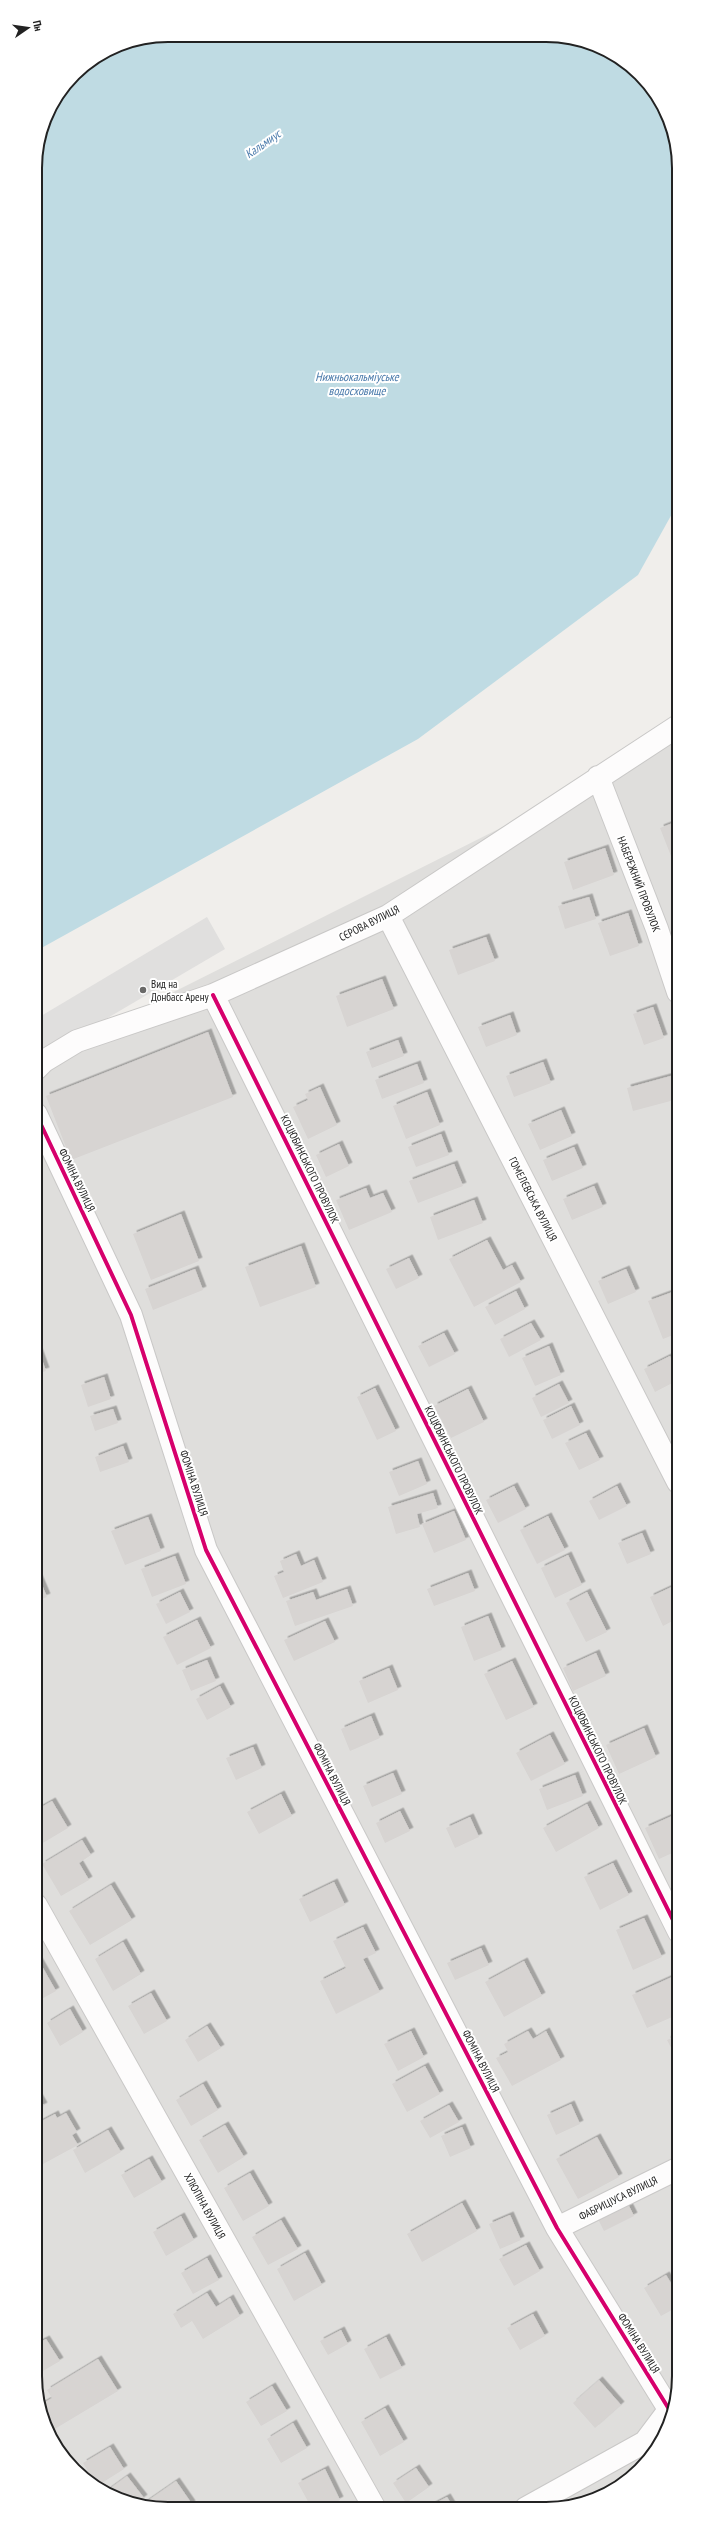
<svg xmlns="http://www.w3.org/2000/svg" width="714" height="2544" font-family="'PT Sans Narrow',sans-serif">
<defs>
<filter id="shadow"><feDropShadow dx="3.5" dy="-3.5" stdDeviation="0" flood-color="#0004"/></filter>
</defs>
<rect width="100%" height="100%" fill="#f0eeeb"/>
<path fill="#dfdedc" d="M678 739 679 2384 669 2427 646 2464 605 2495 564 2508 142 2506 102 2491 68 2464 49 2435 36 2394V1061Z"/>
<path fill="#e0dfde" d="M207 917 225 949 36 1060V1019Z"/>
<path fill="#bfdbe3" d="M168 35 572 38 612 53 640 74 665 109 678 150V503L638 575 418 739 36 951 35 160 45 117 74 74 117 45Z"/>
<path fill="#d7d4d2" filter="url(#shadow)" d="M678 821V853L671 856 660 828Z
M605 848 614 875 573 890 564 862Z
M678 891V912L671 894Z
M589 897 596 919 565 929 558 906Z
M628 913 639 946 610 956 598 923Z
M486 937 495 961 458 975 449 950Z
M382 979 394 1009 347 1027 336 996Z
M653 1007 664 1038 644 1045 633 1014Z
M510 1015 517 1035 486 1047 478 1027Z
M208 1032 233 1097 71 1160 46 1096Z
M398 1040 404 1056 372 1068 366 1052Z
M543 1062 551 1083 514 1097 506 1076Z
M417 1064 424 1083 382 1099 375 1080Z
M678 1074V1099L633 1111 627 1088Z
M320 1087 337 1125 308 1139 293 1107 308 1100 305 1094Z
M427 1092 440 1125 406 1139 393 1106Z
M561 1110 572 1136 540 1150 528 1124Z
M441 1134 449 1155 416 1167 408 1147Z
M339 1144 349 1166 326 1177 316 1155Z
M574 1147 583 1168 552 1181 543 1160Z
M454 1164 463 1186 418 1203 409 1181Z
M594 1186 603 1207 572 1220 563 1199Z
M366 1188 370 1198 383 1193 392 1212 349 1230 336 1200Z
M474 1200 483 1223 438 1240 430 1217Z
M181 1214 199 1261 151 1280 133 1234Z
M487 1240 503 1270 512 1265 521 1282 474 1307 449 1259Z
M301 1246 316 1287 260 1307 245 1267Z
M409 1258 419 1278 396 1289 386 1269Z
M195 1269 203 1290 153 1310 145 1289Z
M626 1269 636 1292 608 1304 598 1281Z
M678 1290V1333L663 1339 648 1301Z
M516 1291 525 1309 495 1325 485 1307Z
M531 1323 541 1340 509 1357 500 1339Z
M444 1333 455 1354 429 1367 418 1346Z
M36 1343 46 1371 36 1374Z
M549 1346 561 1375 535 1386 522 1358Z
M670 1356 678 1372V1380L655 1392 644 1369Z
M104 1377 111 1399 88 1407 81 1385Z
M559 1384 569 1403 541 1417 532 1398Z
M375 1388 396 1431 377 1440 357 1397Z
M468 1389 484 1422 451 1438 434 1406Z
M571 1406 580 1425 552 1439 543 1420Z
M113 1409 118 1423 95 1431 90 1416Z
M586 1433 600 1460 579 1470 565 1443Z
M123 1446 129 1462 100 1472 95 1457Z
M418 1461 427 1484 399 1496 389 1472Z
M514 1486 526 1509 498 1523 486 1500Z
M617 1486 627 1506 599 1520 589 1501Z
M433 1493 438 1508 417 1514 420 1527 396 1534 388 1507Z
M454 1511 466 1540 434 1553 422 1524Z
M548 1516 565 1550 537 1564 520 1530Z
M148 1517 161 1551 125 1565 111 1531Z
M642 1533 651 1554 627 1564 618 1543Z
M296 1554 301 1566 314 1560 323 1582 283 1598 274 1576 284 1572 280 1561Z
M568 1555 582 1585 555 1598 541 1568Z
M175 1556 186 1584 152 1597 141 1569Z
M36 1571 47 1597 36 1601Z
M468 1573 475 1591 434 1606 427 1589Z
M678 1584V1618L663 1626 650 1597Z
M347 1589 353 1606 295 1626 286 1601 313 1592 316 1600Z
M180 1592 190 1612 166 1624 156 1604Z
M587 1592 607 1632 586 1642 566 1603Z
M488 1616 502 1650 474 1661 461 1627Z
M197 1620 211 1648 177 1665 163 1637Z
M325 1621 335 1642 294 1661 284 1640Z
M596 1653 606 1676 573 1691 563 1668Z
M207 1660 216 1681 191 1691 182 1670Z
M512 1661 534 1707 506 1720 484 1674Z
M389 1668 398 1690 368 1703 359 1681Z
M220 1686 231 1707 207 1720 196 1699Z
M371 1716 380 1738 350 1751 341 1729Z
M644 1728 656 1757 619 1774 606 1745Z
M550 1735 565 1764 531 1781 516 1753Z
M253 1747 262 1768 236 1780 226 1758Z
M393 1773 402 1794 372 1807 363 1786Z
M575 1775 583 1796 547 1810 539 1789Z
M281 1794 292 1816 259 1834 247 1812Z
M52 1801 68 1828 36 1847V1810Z
M587 1804 599 1828 556 1852 543 1828Z
M400 1811 410 1831 385 1843 376 1823Z
M672 1816 679 1830V1850L659 1859 645 1828Z
M470 1817 479 1837 455 1848 446 1828Z
M82 1840 91 1855 79 1863 89 1880 61 1896 42 1864Z
M613 1863 629 1895 600 1910 584 1877Z
M334 1882 345 1905 310 1922 299 1899Z
M111 1885 132 1920 90 1945 69 1911Z
M644 1918 662 1957 633 1970 616 1930Z
M363 1927 376 1953 363 1959 380 1992 336 2014 320 1981 346 1968 333 1941Z
M123 1942 141 1974 113 1991 95 1959Z
M481 1948 489 1965 455 1980 447 1963Z
M39 1961 56 1991 36 2002V1962Z
M524 1961 542 1996 504 2017 485 1982Z
M672 1977 679 1993V2014L647 2028 632 1995Z
M151 1993 167 2021 144 2034 128 2006Z
M70 2009 83 2032 60 2046 47 2023Z
M207 2026 221 2048 198 2062 185 2040Z
M411 2031 424 2057 398 2071 384 2044Z
M528 2031 533 2039 546 2031 561 2060 512 2086 496 2058 508 2052 504 2044Z
M679 2035V2063L667 2040Z
M425 2066 440 2094 407 2112 392 2084Z
M203 2084 218 2110 191 2126 176 2100Z
M36 2092 44 2106 36 2110Z
M571 2104 580 2124 556 2135 547 2115Z
M449 2105 459 2122 430 2138 420 2121Z
M66 2113 77 2132 72 2135 78 2145 43 2164 36 2155V2124L55 2114 57 2118Z
M225 2125 244 2157 218 2173 199 2140Z
M462 2127 471 2148 450 2157 441 2136Z
M108 2130 121 2152 85 2173 73 2150Z
M597 2137 619 2177 578 2199 556 2159Z
M149 2159 162 2182 134 2198 121 2175Z
M250 2173 269 2206 243 2221 224 2188Z
M462 2203 477 2231 422 2262 407 2234Z
M628 2204 634 2216 604 2231 598 2219Z
M510 2215 521 2240 500 2249 489 2224Z
M181 2216 194 2240 166 2256 153 2232Z
M281 2220 298 2249 268 2265 252 2237Z
M526 2245 540 2271 514 2286 499 2259Z
M305 2253 322 2285 294 2301 277 2269Z
M207 2258 219 2280 193 2294 181 2273Z
M666 2275 679 2296V2306L661 2316 644 2288Z
M207 2293 216 2307 230 2298 240 2316 203 2339 192 2321 181 2328 173 2314Z
M533 2314 545 2336 520 2350 507 2328Z
M341 2330 348 2344 328 2355 320 2341Z
M386 2337 402 2368 380 2379 364 2349Z
M679 2337V2348L674 2340Z
M46 2339 60 2361 36 2375V2344Z
M98 2359 118 2391 48 2433 40 2405 52 2398 47 2390Z
M599 2380 621 2405 595 2428 573 2403Z
M272 2386 287 2411 261 2426 246 2402Z
M385 2408 404 2442 380 2456 361 2422Z
M293 2423 307 2448 281 2463 267 2439Z
M110 2447 124 2469 97 2486 83 2463Z
M416 2468 429 2487 406 2503 393 2483Z
M325 2469 340 2500 326 2507H311L298 2483Z
M127 2476 144 2498 136 2504 105 2492Z
M176 2481 192 2504 189 2507 140 2506Z
M447 2497 453 2507H428Z"/>
<g fill="none" stroke-linecap="round" stroke-linejoin="round">
<defs>
<path id="minor" d="M598 777 657 929 678 992
M388 916 678 1482
M213 995 679 1932
M36 1069 44 1061 77 1041 213 995 388 916 678 726
M36 1114 131 1315 206 1550 557 2228 672 2414
M36 1905 374 2507
M557 2228 679 2168
M526 2508 645 2442 669 2410"/>
</defs>
<use href="#minor" stroke="#c9c8c7" stroke-width="24"/>
<use href="#minor" stroke="#fdfcfc" stroke-width="22"/>
<defs>
<path id="cycleway" d="M213 995 679 1932
M36 1114 131 1315 206 1550 557 2228 672 2414"/>
</defs>
<use href="#cycleway" stroke="#fff" stroke-width="6"/>
<use href="#cycleway" stroke="#d6006c" stroke-width="4"/>
</g>
<circle fill="#6a6968" stroke="#fff" stroke-width="1.5" cx="143" cy="990" r="4"/>
<g text-anchor="middle" stroke-width="4" stroke-linejoin="round" paint-order="stroke">
<g font-size="11" fill="#222" stroke="#fff">
<text transform="translate(639 884) rotate(69)" y="4">НАБЕРЕЖНИЙ ПРОВУЛОК</text>
<text transform="translate(369 923) rotate(-27)" y="4">СЄРОВА ВУЛИЦЯ</text>
<text transform="translate(310 1169) rotate(64)" y="4">КОЦЮБИНСЬКОГО ПРОВУЛОК</text>
<text transform="translate(77 1180) rotate(64)" y="4">ФОМІНА ВУЛИЦЯ</text>
<text transform="translate(533 1199) rotate(63)" y="4">ГОМЕЛЄВСЬКА ВУЛИЦЯ</text>
<text transform="translate(454 1460) rotate(64)" y="4">КОЦЮБИНСЬКОГО ПРОВУЛОК</text>
<text transform="translate(194 1483) rotate(72)" y="4">ФОМІНА ВУЛИЦЯ</text>
<text transform="translate(598 1750) rotate(64)" y="4">КОЦЮБИНСЬКОГО ПРОВУЛОК</text>
<text transform="translate(332 1774) rotate(63)" y="4">ФОМІНА ВУЛИЦЯ</text>
<text transform="translate(481 2061) rotate(63)" y="4">ФОМІНА ВУЛИЦЯ</text>
<text transform="translate(618 2198) rotate(-26)" y="4">ФАБРИЦІУСА ВУЛИЦЯ</text>
<text transform="translate(205 2206) rotate(61)" y="4">ХЛЮПІНА ВУЛИЦЯ</text>
<text transform="translate(639 2343) rotate(58)" y="4">ФОМІНА ВУЛИЦЯ</text>
</g>
<g font-size="11" fill="#222" stroke="#fff" text-anchor="start">
<text x="151" y="988">Вид на<tspan x="151" dy="13">Донбасс Арену</tspan></text>
</g>
<g font-size="12" font-style="italic" fill="#4a7aab" stroke="#fff">
<text transform="translate(263 144) rotate(-35)" y="4">Кальмиус</text>
<text x="357" y="381">Нижньокальміуське<tspan x="357" dy="14">водосховище</tspan></text>
</g>
</g>
<path d="M0 0H714V2544H0ZM168 42H546A126 126 0 0 1 672 168V2376A126 126 0 0 1 546 2502H168A126 126 0 0 1 42 2376V168A126 126 0 0 1 168 42Z" fill="#fff" fill-rule="evenodd"/>
<path fill="none" stroke="#222" stroke-width="2" d="M168 42H546A126 126 0 0 1 672 168V2376A126 126 0 0 1 546 2502H168A126 126 0 0 1 42 2376V168A126 126 0 0 1 168 42Z"/>
<g transform="translate(28 28) rotate(77)" stroke="#ffffff" stroke-width="3" paint-order="stroke">
<path d="M0-3L7 15L0 10L-7 15Z" fill="#222222"/>
<text y="-6" font-size="11" font-weight="bold" text-anchor="middle" fill="#222222">Пн</text>
</g>
</svg>
